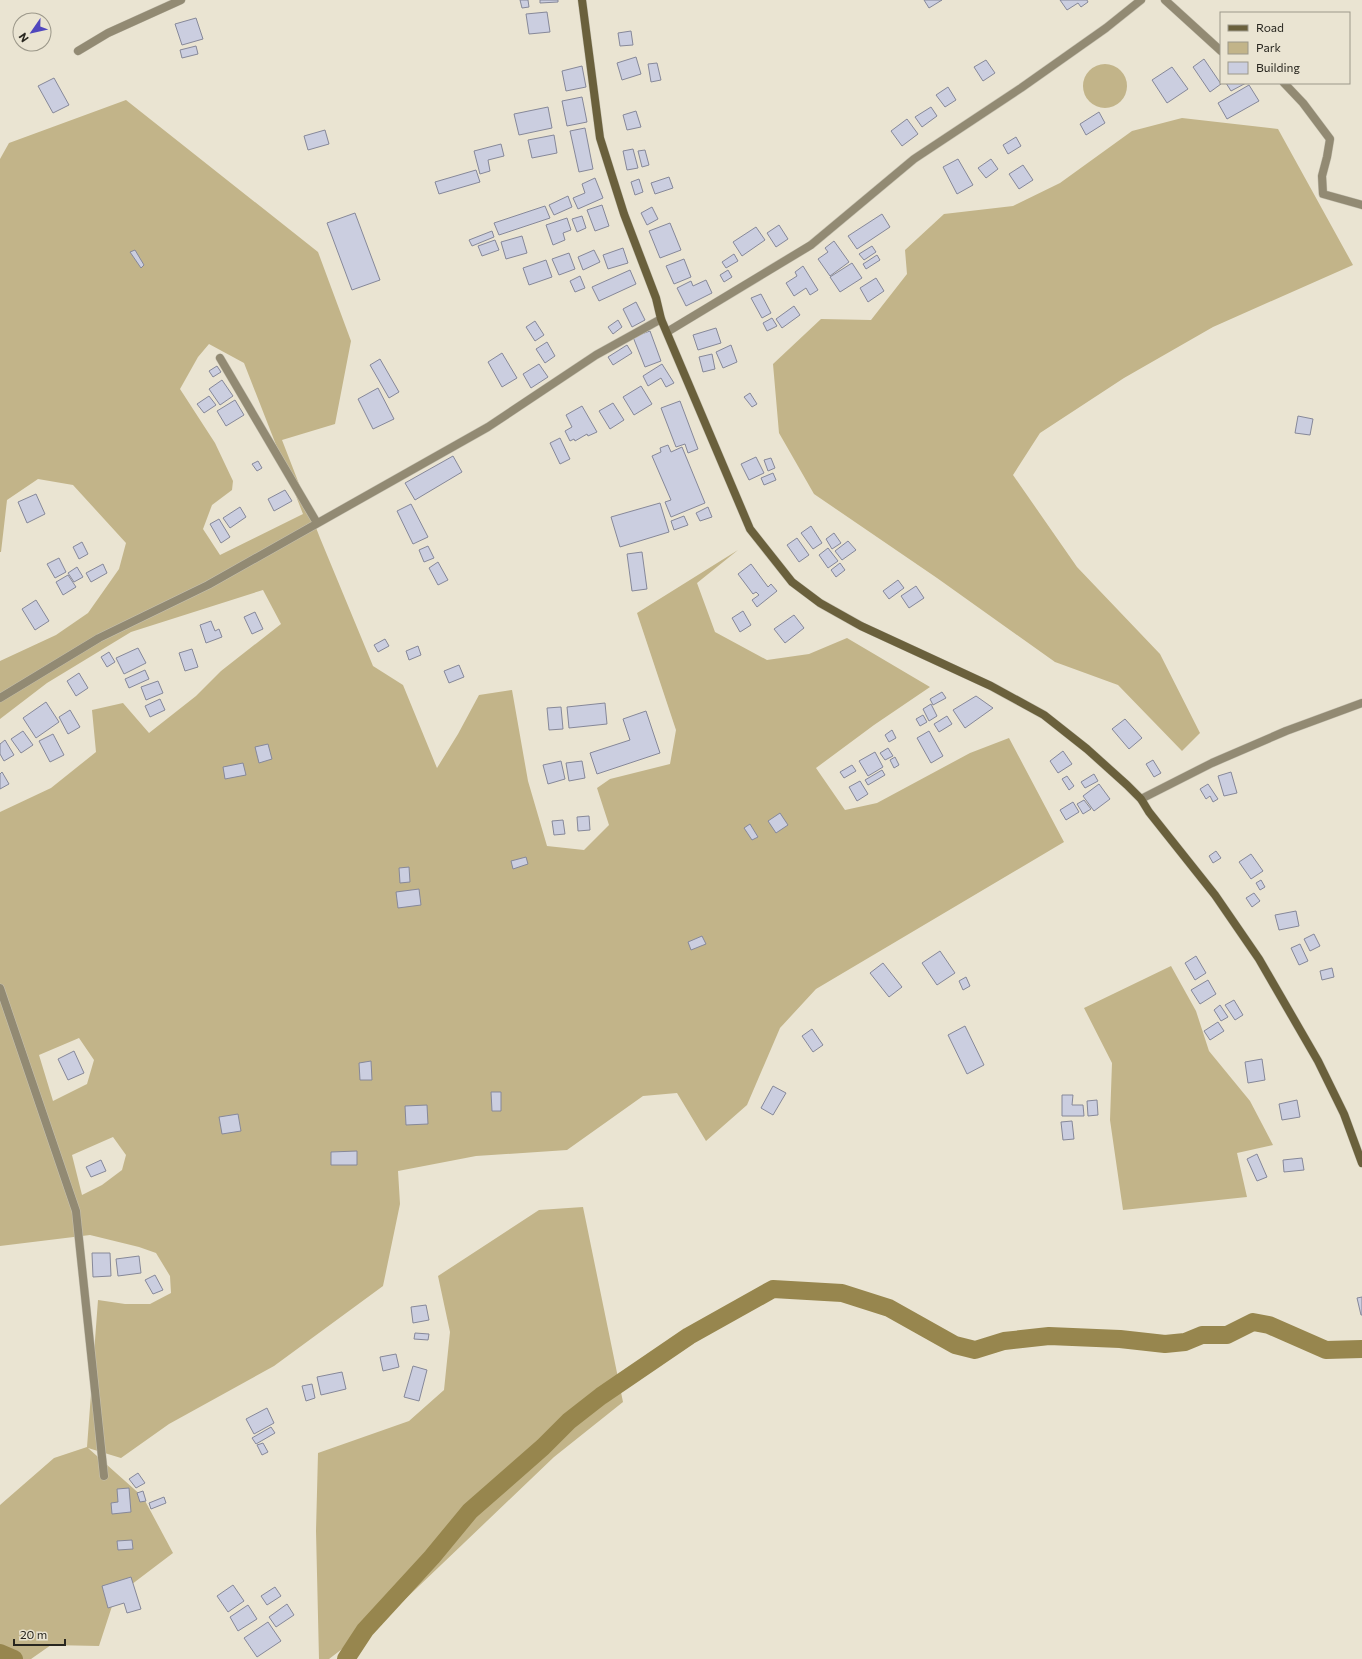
<svg xmlns="http://www.w3.org/2000/svg" width="1362" height="1659" font-family="Commissioner,sans-serif">
<rect width="100%" height="100%" fill="#eae4d2"/>
<path fill="#c2b489" fill-rule="evenodd" d="M1083 86a22 22 0 1 1 44 0a22 22 0 1 1-44 0Z
M126 100 318 252 351 341 335 424 282 440 320 538 373 666 403 685 437 768 458 734 479 695 512 690 528 781 547 846 584 850 609 825 597 788 610 779 670 764 676 730 637 613 738 550 697 583 715 632 767 660 809 654 847 638 930 687 874 725 816 768 845 810 877 803 970 753 1009 738 1064 842 816 989 780 1028 747 1105 706 1141 677 1093 643 1096 567 1150 476 1156 398 1171 400 1204 383 1286 274 1366 169 1424 121 1458 88 1448 143 1497 173 1553 115 1597 99 1646 51 1645 31 1659H0V1505L54 1458 87 1447 98 1300 125 1304H150L171 1293 170 1276 156 1253 139 1247 90 1235 0 1246V812L51 788 96 752 92 710 123 703 149 733 196 696 221 671 281 624 263 590 131 632 47 683 0 719V661L56 635 88 613 119 569 126 543 73 485 38 479 7 500 1 552H0V159L9 143ZM209 344 244 363 303 514 220 555 203 529 212 505 232 490 233 481 215 443 180 389 198 357ZM79 1038 94 1060 87 1084 53 1101 39 1055ZM113 1137 126 1155 122 1170 102 1185 82 1195 72 1155Z
M1182 118 1278 129 1353 265 1213 327 1124 378 1040 433 1013 475 1077 567 1160 654 1200 733 1182 751 1118 685 1055 662 937 578 814 494 779 433 773 364 821 319 871 320 907 274 905 250 944 214 1013 206 1060 183 1132 131Z
M1171 966 1196 1011 1209 1051 1250 1101 1273 1145 1237 1153 1247 1197 1123 1210 1110 1120 1112 1063 1084 1008Z
M583 1207 623 1402 554 1457 397 1607 329 1659H319L316 1531 318 1453 409 1421 444 1390 450 1332 438 1276 539 1210Z"/>
<g fill="none" stroke-linecap="round" stroke-linejoin="round">
<path stroke="#97864e" stroke-width="18" d="M0 1653 14 1659
M346 1659 365 1630 432 1557 470 1511 543 1447 569 1421 601 1396 689 1336 773 1289 842 1293 889 1308 955 1345 975 1350 1004 1341 1049 1336 1120 1339 1165 1344 1185 1342 1202 1335H1227L1253 1322 1269 1325 1326 1350 1362 1349"/>
</g>
<path fill="#cbcee0" stroke="#868899" d="M520 0H528L529 7 522 8Z
M540 0H558V2L540 3Z
M924 0H942L929 8Z
M1060 0H1087L1088 2 1081 7 1078 3 1067 10Z
M547 12 550 32 529 34 526 14Z
M196 18 203 39 182 45 175 24Z
M631 31 633 45 620 46 618 33Z
M196 46 198 54 182 58 180 50Z
M636 57 641 74 622 80 617 63Z
M1204 59 1221 84 1210 92 1193 67Z
M986 60 995 73 983 81 974 67Z
M657 63 661 80 651 82 648 64Z
M582 66 586 87 566 91 562 71Z
M1172 67 1188 89 1167 103 1152 80Z
M54 78 69 105 53 113 38 86Z
M1226 83H1246L1231 91Z
M1249 85 1259 101 1227 119 1218 103Z
M948 87 956 100 945 107 936 95Z
M582 97 587 122 567 126 562 101Z
M548 107 552 128 519 135 514 114Z
M931 107 937 116 922 127 915 117Z
M636 111 641 127 627 130 623 115Z
M1099 112 1105 123 1086 135 1080 124Z
M907 119 918 134 902 146 891 131Z
M585 128 593 169 579 172 570 131Z
M325 130 329 144 308 150 304 136Z
M554 135 557 153 532 158 528 140Z
M1016 137 1021 146 1008 154 1003 145Z
M501 144 504 156 488 160 490 171 480 174 474 151Z
M633 149 638 168 627 170 623 151Z
M645 150 649 165 642 167 638 151Z
M958 159 973 185 957 194 943 167Z
M991 159 998 169 986 178 978 168Z
M1023 165 1033 180 1019 189 1009 174Z
M476 170 480 182 439 194 435 182Z
M669 177 673 188 655 194 651 183Z
M595 178 603 198 578 209 573 198 585 193 582 184Z
M639 179 643 192 635 195 631 182Z
M568 196 572 207 554 215 549 205Z
M602 205 609 226 595 231 587 210Z
M545 206 550 218 499 235 494 223Z
M652 207 658 219 647 225 641 213Z
M355 213 380 280 352 290 327 223Z
M882 214 890 227 857 249 848 236Z
M582 216 586 228 577 232 572 219Z
M567 218 571 230 563 233 565 240 553 245 546 225Z
M670 223 681 250 660 258 649 231Z
M779 225 788 239 776 247 767 233Z
M756 227 765 240 742 256 733 242Z
M492 231 494 237 472 246 469 240Z
M522 236 527 253 506 259 501 242Z
M495 240 499 250 482 256 478 246Z
M834 241 849 262 830 276 818 259 828 252 825 248Z
M872 246 876 252 864 260 859 254Z
M623 248 628 263 608 269 603 255Z
M135 250 144 265 141 268 130 252Z
M594 250 600 262 583 270 578 257Z
M569 253 575 269 559 275 552 259Z
M734 254 738 261 726 268 722 262Z
M877 255 880 260 866 269 863 264Z
M684 259 691 277 674 284 666 266Z
M546 260 552 277 529 285 523 268Z
M852 263 862 278 840 292 830 277Z
M803 266 818 290 810 295 806 288 794 296 786 283 797 276 795 272Z
M630 270 636 284 599 301 592 287Z
M728 270 732 277 724 282 720 275Z
M580 276 585 288 575 292 570 281Z
M876 278 884 291 868 302 860 288Z
M706 280 712 293 686 306 677 288 691 281 693 286Z
M761 294 771 313 762 318 751 298Z
M636 302 645 320 632 327 623 309Z
M794 306 800 315 782 328 776 319Z
M772 318 777 326 767 331 763 323Z
M618 320 622 327 613 334 608 327Z
M535 321 544 335 535 341 526 327Z
M716 328 721 343 698 350 693 335Z
M650 331 661 361 645 367 633 337Z
M547 342 555 356 545 363 536 349Z
M627 345 632 353 613 365 608 357Z
M731 345 737 362 723 368 716 352Z
M502 353 517 378 502 387 488 362Z
M712 354 715 369 703 372 699 357Z
M380 359 399 392 389 398 370 365Z
M539 364 548 377 531 388 523 374Z
M662 364 674 383 666 387 661 378 648 386 643 376Z
M217 366 221 372 213 377 209 371Z
M222 380 233 396 220 405 209 389Z
M641 386 652 404 634 415 623 397Z
M378 388 394 419 373 429 358 399Z
M750 393 757 404 752 407 744 397Z
M209 396 216 405 204 413 197 404Z
M235 400 244 415 226 426 217 411Z
M680 401 698 449 688 453 685 444 676 447 661 408Z
M613 403 624 420 610 429 599 411Z
M582 406 597 432 588 436 587 434 575 441 574 439 570 441 565 431 572 427 566 415Z
M1298 416 1313 419 1310 435 1295 433Z
M560 438 570 459 560 464 550 443Z
M668 445 671 452 682 447 705 503 671 517 665 502 671 500 652 456 661 452 660 448Z
M453 456 462 472 415 500 405 483Z
M756 457 764 473 749 480 741 464Z
M771 458 775 468 768 471 764 460Z
M258 461 262 468 257 471 252 464Z
M773 473 776 480 764 485 761 478Z
M285 490 292 501 274 511 268 499Z
M36 494 45 514 27 523 18 502Z
M660 503 669 532 620 547 611 517Z
M411 504 428 537 413 544 397 511Z
M240 507 246 517 230 528 223 518Z
M708 507 712 517 700 521 696 513Z
M684 516 688 525 674 530 671 521Z
M219 519 230 537 221 543 210 524Z
M811 526 822 543 813 549 801 533Z
M834 533 841 543 832 549 826 539Z
M797 538 809 555 799 562 787 545Z
M848 541 856 550 842 560 835 551Z
M82 542 88 554 79 559 73 547Z
M428 546 434 558 424 562 419 550Z
M828 548 838 561 828 568 819 555Z
M642 552 647 589 632 591 627 554Z
M59 558 66 572 55 578 47 564Z
M438 562 448 580 438 585 429 568Z
M840 563 845 570 836 577 831 570Z
M103 564 107 573 91 582 86 573Z
M751 564 768 587 771 584 777 591 757 607 752 600 759 595 756 592 753 594 738 574Z
M77 567 83 577 74 582 68 573Z
M68 575 76 587 63 595 56 582Z
M898 580 904 588 889 599 883 591Z
M916 586 924 598 909 608 901 596Z
M36 600 49 621 35 630 22 609Z
M743 611 751 625 740 632 732 618Z
M255 612 263 629 252 634 244 617Z
M794 615 804 628 785 643 774 629Z
M211 621 215 631 219 629 222 637 206 643 200 625Z
M385 639 389 646 378 652 374 645Z
M418 646 421 655 409 660 406 651Z
M138 648 146 663 124 674 116 658Z
M192 649 198 667 185 671 179 653Z
M109 652 115 662 107 667 101 657Z
M459 665 464 677 449 683 444 671Z
M145 670 149 679 129 688 125 679Z
M79 673 88 688 76 696 67 681Z
M158 681 163 693 146 700 141 687Z
M942 692 946 698 933 705 930 699Z
M976 696 993 708 965 728 953 710Z
M160 699 165 710 150 717 145 706Z
M46 702 59 722 36 738 23 718Z
M605 703 607 724 569 728 567 707Z
M931 704 937 716 929 721 923 709Z
M561 707 563 729 549 730 547 708Z
M70 710 80 727 68 734 59 717Z
M646 711 660 753 597 774 590 753 630 740 623 719Z
M923 715 927 722 920 726 916 719Z
M947 716 952 724 939 732 934 724Z
M1125 719 1142 738 1129 749 1112 729Z
M892 730 896 738 889 742 885 735Z
M23 731 33 745 21 753 11 739Z
M929 731 943 756 931 763 917 738Z
M53 734 64 755 50 762 39 741Z
M5 740 14 755 4 761 0 754V744Z
M268 744 272 759 259 763 255 747Z
M888 748 893 756 885 760 880 753Z
M1063 751 1072 764 1058 773 1050 761Z
M875 752 883 767 868 776 859 761Z
M895 757 899 765 894 768 890 760Z
M1153 760 1161 773 1154 777 1146 764Z
M561 761 565 779 548 784 543 765Z
M582 761 585 778 569 781 566 763Z
M243 763 246 775 225 779 223 767Z
M852 765 856 771 844 778 840 772Z
M882 770 885 775 868 785 865 780Z
M2 772 9 784 0 789V774Z
M1231 772 1237 793 1224 796 1218 776Z
M1094 774 1098 781 1085 788 1081 782Z
M1067 776 1074 786 1069 790 1062 779Z
M860 781 868 794 857 801 849 787Z
M1099 784 1110 799 1094 811 1083 796Z
M1208 784 1218 799 1213 802 1210 796 1206 799 1200 789Z
M1084 800 1091 809 1083 814 1077 804Z
M1073 802 1079 812 1066 820 1060 810Z
M780 813 788 825 776 833 768 821Z
M589 816 590 830 578 831 577 817Z
M563 820 565 834 554 835 552 821Z
M750 824 758 837 752 840 744 828Z
M1216 851 1221 858 1213 863 1209 856Z
M1251 854 1263 871 1251 879 1239 862Z
M526 857 528 864 513 869 511 861Z
M409 867 410 882 400 883 399 868Z
M1261 880 1265 887 1260 890 1256 883Z
M419 889 421 905 398 908 396 892Z
M1254 893 1260 901 1252 907 1246 898Z
M1296 911 1299 926 1279 930 1275 915Z
M1314 934 1320 946 1310 951 1304 939Z
M702 936 706 944 691 950 688 942Z
M1300 944 1308 961 1299 965 1291 948Z
M940 951 955 973 937 985 922 963Z
M1196 956 1206 973 1195 980 1185 963Z
M883 963 902 987 889 997 870 973Z
M1332 968 1334 977 1322 980 1320 971Z
M966 977 970 986 963 990 959 981Z
M1208 980 1216 994 1200 1004 1191 990Z
M1234 1000 1243 1015 1235 1020 1225 1005Z
M1220 1005 1228 1017 1221 1021 1214 1010Z
M1218 1022 1224 1031 1210 1040 1204 1031Z
M965 1026 984 1065 967 1074 948 1035Z
M812 1029 823 1045 813 1052 802 1036Z
M74 1051 84 1073 68 1080 58 1059Z
M1262 1059 1265 1080 1248 1083 1245 1062Z
M371 1061 372 1080H360L359 1063Z
M773 1086 786 1093 773 1115 761 1108Z
M491 1092H501V1111H492Z
M1062 1095H1073L1072 1105H1083L1084 1116H1062Z
M1097 1100 1098 1115 1088 1116 1087 1101Z
M1297 1100 1300 1117 1282 1120 1279 1104Z
M427 1105 428 1124 406 1125 405 1106Z
M238 1114 241 1131 222 1134 219 1117Z
M1072 1121 1074 1139 1063 1140 1061 1122Z
M357 1151V1165H331V1152Z
M1257 1154 1267 1177 1257 1181 1247 1159Z
M1302 1158 1304 1170 1284 1172 1283 1160Z
M101 1160 106 1171 91 1177 86 1167Z
M92 1253H110L111 1276 93 1277Z
M139 1256 141 1273 118 1276 116 1259Z
M155 1275 163 1290 153 1294 145 1280Z
M1362 1297V1315H1361L1357 1298Z
M426 1305 429 1320 413 1323 411 1307Z
M415 1333 429 1334 428 1340 414 1339Z
M396 1354 399 1367 383 1371 380 1357Z
M413 1366 427 1370 419 1401 404 1397Z
M342 1372 346 1389 321 1395 317 1377Z
M312 1384 315 1398 306 1401 302 1386Z
M267 1408 274 1423 254 1434 246 1419Z
M271 1427 275 1433 256 1444 252 1438Z
M263 1443 268 1452 262 1455 257 1445Z
M138 1473 145 1483 136 1488 129 1479Z
M129 1488 131 1512 112 1514 111 1503 118 1502 117 1489Z
M143 1491 146 1501 140 1502 137 1493Z
M164 1497 166 1503 151 1509 149 1503Z
M132 1540 133 1549 118 1550 117 1541Z
M131 1577 141 1609 127 1613 124 1603 108 1608 102 1586Z
M233 1585 244 1601 228 1612 217 1596Z
M275 1587 281 1596 267 1605 261 1596Z
M287 1604 294 1615 276 1627 269 1617Z
M248 1605 257 1619 238 1631 230 1617Z
M268 1622 281 1641 257 1657 244 1638Z"/>
<g fill="none" stroke-linecap="round" stroke-linejoin="round">
<defs>
<path id="street" d="M1165 0 1221 51
M78 51 108 33 181 0
M1284 83 1303 103 1330 139 1327 157 1322 176 1323 194 1362 205
M667 332 811 245 914 159 1021 88 1106 28 1141 0
M220 358 317 523
M0 698 99 638 208 585 488 427 596 355 661 319
M1141 799 1212 763 1286 731 1362 703
M0 988 76 1211 104 1476"/>
<path id="secondary" d="M582 0 600 138 624 214 656 298 661 319 750 529 792 582 820 603 861 626 991 686 1044 715 1087 749 1127 785 1141 799 1149 812 1215 895 1259 959 1318 1061 1344 1114 1362 1163"/>
</defs>
<use href="#street" stroke="#c7c2b2" stroke-width="9"/>
<use href="#secondary" stroke="#c7c2b2" stroke-width="9"/>
<use href="#street" stroke="#928a73" stroke-width="8"/>
<use href="#secondary" stroke="#6a603c" stroke-width="8"/>
</g>
<rect x="1220" y="12" width="130" height="72" fill="#eae4d2" stroke="#9c988a"/>
<rect x="1228" y="25" width="20" height="6" fill="#6a603c" stroke="#9c988a"/>
<text x="1256" y="32" font-size="12" fill="#28261f">Road</text>
<rect x="1228" y="42" width="20" height="12" fill="#c2b489" stroke="#9c988a"/>
<text x="1256" y="52" font-size="12" fill="#28261f">Park</text>
<rect x="1228" y="62" width="20" height="12" fill="#cbcee0" stroke="#9c988a"/>
<text x="1256" y="72" font-size="12" fill="#28261f">Building</text>
<g transform="translate(32 32) rotate(236)"><circle r="19" fill="#eae4d2" stroke="#9c988a"/>
<path d="M0-3L7 15L0 10L-7 15Z" fill="#5047be"/>
<text y="-6" font-size="11" font-weight="bold" text-anchor="middle" fill="#28261f">N</text>
</g>
<path d="M14 1639v6h51v-6" fill="none" stroke="#28261f" stroke-width="2"/>
<text x="20" y="1639" font-size="12" fill="#28261f" stroke="#eae4d2" stroke-width="3" paint-order="stroke">20 m</text>
</svg>
